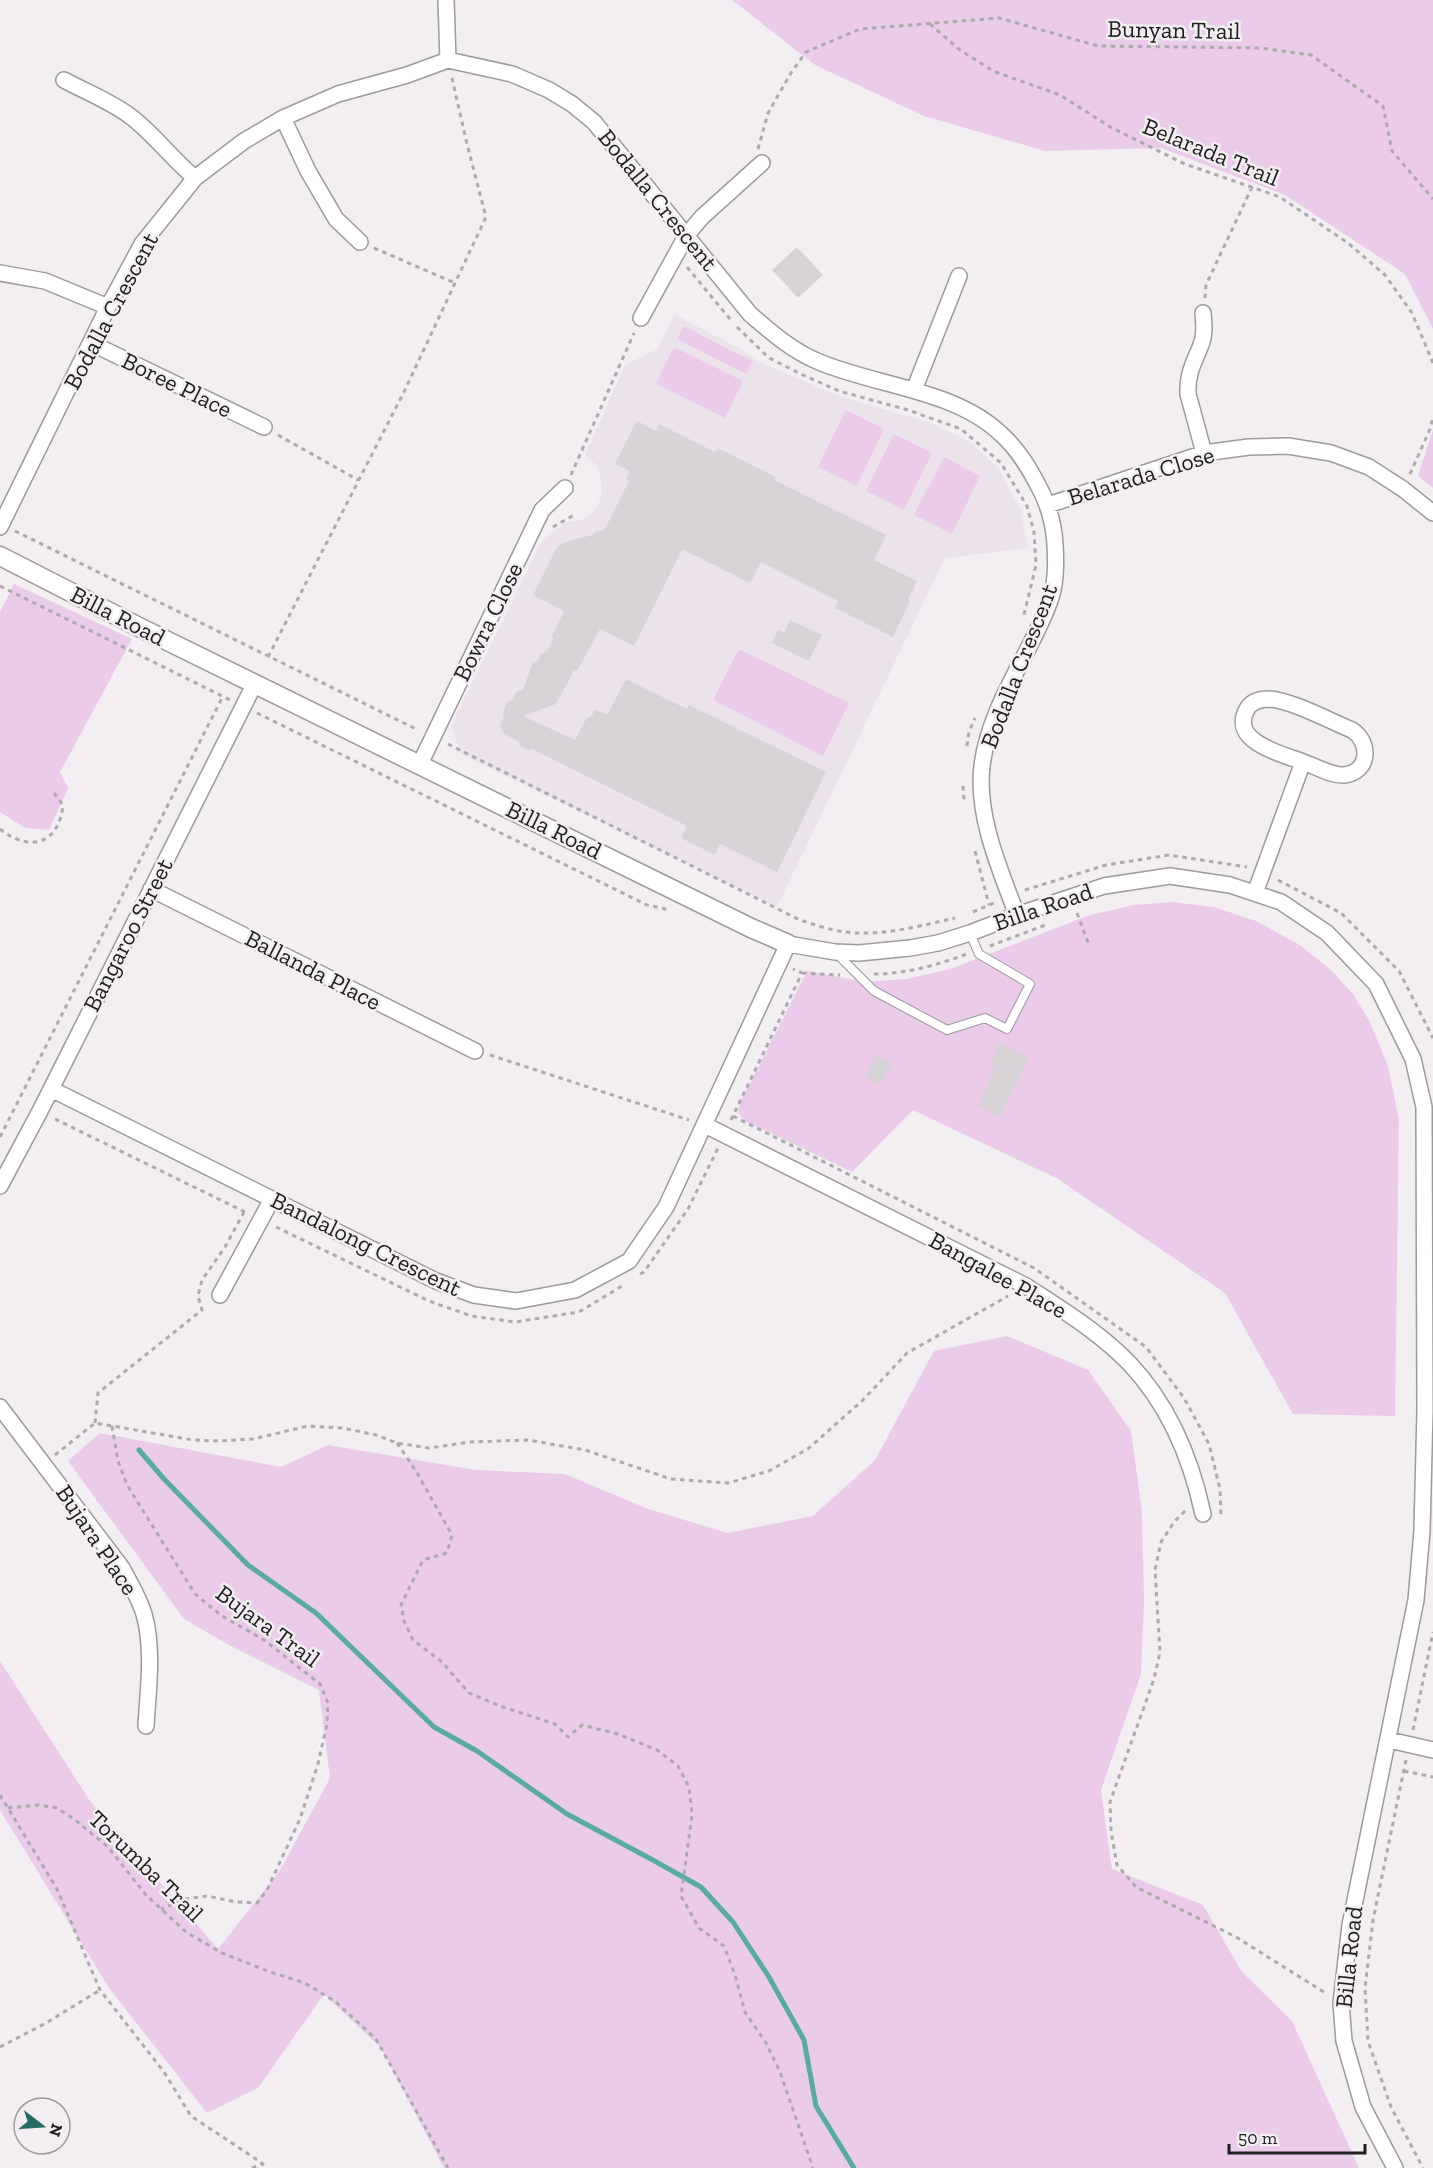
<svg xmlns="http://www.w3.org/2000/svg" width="1433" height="2168" font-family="'Zilla Slab',serif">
<rect width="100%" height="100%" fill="#f2eef2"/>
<path fill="#ece2ec" d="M674 314 742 350 759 362 839 396 931 423 969 441 999 469 1021 511 1028 548 945 558 777 907 461 754 451 726 542 541 564 523 580 520 592 515 598 505 602 494 601 480 597 466 585 455 625 365 658 349Z"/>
<path fill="#eaccea" d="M732 0H1433V329L1405 274 1285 195 1161 148 1045 151 924 116 815 65Z
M684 326 752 361 746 374 677 339Z
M674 347 743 381 725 418 656 384Z
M846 410 884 429 857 486 818 467Z
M1433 430V488L1418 476Z
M894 434 932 453 904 510 866 491Z
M944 457 980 476 952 534 914 515Z
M14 584 132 639 60 772 68 788 49 830 25 828 0 812V612Z
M739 649 849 703 823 756 713 700Z
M1172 902 1214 907 1256 921 1300 945 1332 971 1353 994 1370 1022 1388 1066 1399 1120 1395 1416 1293 1414 1225 1293 1058 1179 913 1110 852 1172 745 1121 738 1113 740 1103 807 971 865 982 906 979 950 969 1090 915 1134 905Z
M1007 1336 1088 1370 1131 1431 1142 1512 1144 1602 1141 1674 1101 1790 1112 1869 1203 1905 1242 1972 1292 2021 1359 2168H444L381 2048 324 1994 258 2088 207 2113 109 1988 0 1810V1661L90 1801 218 1949 279 1872 330 1778 319 1690 227 1644 184 1619 68 1461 100 1433 281 1467 328 1445 476 1470 565 1474 648 1509 728 1533 813 1516 875 1460 934 1351Z"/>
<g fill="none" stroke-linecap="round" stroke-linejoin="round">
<path stroke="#59ab9f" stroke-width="5" d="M139 1450 164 1479 248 1565 316 1613 434 1727 477 1751 567 1814 651 1859 701 1887 733 1922 769 1977 804 2040 816 2106 854 2168"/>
</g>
<path fill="#d7d3d7" d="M797 247 823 275 798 298 772 270Z
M637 421 656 431 659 424 715 452 718 448 776 477 774 480 886 535 874 560 917 581 908 600 910 602 893 637 835 608 838 601 761 562 750 583 682 549 634 646 600 629 577 671 574 670 556 704 523 716 575 740 586 719 592 715 595 709 607 715 626 679 687 709 689 705 826 772 777 872 720 844 715 855 681 838 687 826 532 749 528 750 520 746 519 742 503 733 500 725 504 717 503 713 507 702 513 700 516 692 523 690 533 662 538 661 540 654 547 651 553 639 552 636 564 611 533 595 556 549 562 543 592 535 597 531H604L629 481 626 479 630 471 615 464Z
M790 620 822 635 809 661 772 643 778 630 784 633Z
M999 1043 1028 1058 999 1117 978 1106 992 1079 989 1077 994 1065 990 1063Z
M877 1055 892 1065 880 1085 865 1075Z"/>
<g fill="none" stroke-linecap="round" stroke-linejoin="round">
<defs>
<path id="service" d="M837 954 874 991 947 1030 985 1018 1007 1029 1030 984 979 954 970 933"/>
<path id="minor" d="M446 0 448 60
M64 80C86 92 110 101 130 116 154 134 172 159 195 178
M283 118 308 171 336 219 360 242
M0 273 45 281 108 307
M1203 313C1204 323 1205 333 1202 342 1195 362 1187 371 1188 394L1204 453
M641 318 686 236 702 217 762 163
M91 343 264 427
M914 390 959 276
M1048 505 1204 453 1249 447 1288 446 1331 453 1369 467 1403 489 1433 513
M0 527 108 307 142 244 195 178 244 141 283 118 338 94 407 75 448 60 512 74 549 90 572 104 594 122 750 314C771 332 791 350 817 361 874 386 954 389 1001 434 1019 450 1031 471 1042 493 1050 510 1054 526 1055 545 1056 560 1056 576 1053 590 1049 608 1040 624 1032 641 1012 680 987 722 982 766 976 815 1000 870 1017 915
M420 764 542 510 565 488
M151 889 475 1051
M1255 893 1303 762C1282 754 1231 742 1246 711 1250 702 1259 699 1269 699 1291 700 1330 721 1352 730 1371 742 1370 772 1344 775 1332 776 1315 766 1303 762
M51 1089 436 1281 474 1295 516 1301 575 1290 629 1261 666 1207 788 944 835 952 859 953 910 948 938 943 970 933 1017 915 1104 886 1170 876 1230 885 1281 902 1327 933 1376 984 1413 1059 1424 1107 1425 1410 1422 1531 1416 1600 1350 1925 1341 2003 1344 2041 1363 2107 1395 2168
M705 1125 1026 1286C1061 1309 1099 1332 1129 1363 1169 1405 1191 1458 1203 1514
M0 1186 40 1111 255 683
M220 1295 272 1199
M0 1407 122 1568C130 1583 139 1598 144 1614 154 1650 148 1690 146 1726
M1389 1740 1433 1750"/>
<path id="tertiary" d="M0 556 137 626 751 928 788 944"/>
</defs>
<use href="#service" stroke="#9d999d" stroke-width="10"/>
<use href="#minor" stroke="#9d999d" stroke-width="18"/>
<use href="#tertiary" stroke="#9d999d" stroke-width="21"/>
<path stroke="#adaaad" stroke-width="3" stroke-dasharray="4.5 4.5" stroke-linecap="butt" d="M930 24 960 50 993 71 1060 95 1112 128 1185 164 1280 197 1348 243 1385 275 1412 313 1433 363
M758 149 768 113 791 73 806 52 860 29 999 18 1098 46 1261 48 1311 55 1383 106 1392 151 1433 199
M374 248 455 283
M687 267 730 319
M1205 298 1206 285 1252 187
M737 327 769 358 803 375 839 391 908 410 961 429 1001 463 1027 506 1034 532 1036 565 1024 615
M278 435 358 480
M1410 474 1430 429 1433 417
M571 475 634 333
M553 527 574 515
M15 531 418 730
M0 586 230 700
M268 657 404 392 486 217 467 144 452 78
M257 713 647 905 670 910
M448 744 800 920C818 926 839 933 859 933 891 934 924 925 955 918
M967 746 969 732 975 718
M963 786 964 800
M0 829C30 853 59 844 63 805L54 793
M975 851 989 905
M1278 880 1341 913 1399 971 1433 1038
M1025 890 1106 865 1169 855 1247 867
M973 912 994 903
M1077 913 1089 945
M990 946 1048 924
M802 973 840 975
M874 974C906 974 937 965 967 954
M490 1055 689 1120
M733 1116 1034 1268 1146 1347 1184 1398 1209 1444 1220 1489 1221 1517
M55 1119 245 1212
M731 1120 802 973 793 969
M0 1137 223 696
M276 1227 429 1301 471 1316 515 1322 579 1312 622 1286
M640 1274 644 1272 688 1209 718 1148
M95 1423 98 1393 202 1310 198 1296 202 1280 225 1247 244 1212
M112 1426 118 1461 127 1485 195 1594 222 1616 264 1640 320 1684 328 1703 327 1724 318 1764 300 1819 267 1890 257 1903 236 1902 207 1896 185 1899 161 1909
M397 1443 416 1471 452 1535 447 1553 423 1560 401 1605 404 1621 413 1640 442 1662 469 1693 500 1706 555 1724 568 1737 582 1725 618 1734 657 1750 678 1766 689 1787 692 1815 681 1896 699 1928 724 1946 735 1975 745 2012 766 2043 780 2072 813 2168
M55 1455 95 1423 193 1440 218 1441 253 1439 308 1426 343 1428 376 1435 397 1443 429 1448 470 1442 528 1440 585 1450 671 1479 728 1483 769 1471 809 1448 863 1400 907 1353 1008 1296
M1185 1511 1174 1522 1161 1542 1155 1570 1160 1652 1154 1679 1110 1802 1111 1831 1117 1865 1136 1887 1236 1937 1327 1994
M1413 1730 1433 1632
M1406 1760 1373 1920 1365 1988 1368 2041 1391 2107 1423 2168
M1404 1771 1433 1777
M0 1795 57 1889 100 1990 164 2072 191 2116 262 2163 265 2168
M8 1808 39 1805 57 1808 74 1819 108 1847 146 1895 186 1932 222 1953 270 1972 305 1983 336 2002 376 2039 448 2168
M0 2047 46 2023 100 1990
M252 2168 261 2164"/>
<use href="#service" stroke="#fff" stroke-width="8"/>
<use href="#minor" stroke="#fff" stroke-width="15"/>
<use href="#tertiary" stroke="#fff" stroke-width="18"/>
</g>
<g text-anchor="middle" stroke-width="5" stroke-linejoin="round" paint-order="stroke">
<g font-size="24" fill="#1f1e1f" stroke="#f2eef2">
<text transform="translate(1174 30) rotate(1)" y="8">Bunyan Trail</text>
<text transform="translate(1211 152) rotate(22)" y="8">Belarada Trail</text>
<text transform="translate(658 200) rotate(51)" y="8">Bodalla Crescent</text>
<text transform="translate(111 311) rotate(-62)" y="8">Bodalla Crescent</text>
<text transform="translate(177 385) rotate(26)" y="8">Boree Place</text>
<text transform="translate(1141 476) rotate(-17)" y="8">Belarada Close</text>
<text transform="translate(118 616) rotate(27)" y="8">Billa Road</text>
<text transform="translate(488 622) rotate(-64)" y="8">Bowra Close</text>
<text transform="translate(1019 666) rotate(-69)" y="8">Bodalla Crescent</text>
<text transform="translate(554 830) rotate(26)" y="8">Billa Road</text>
<text transform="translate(1043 907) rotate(-19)" y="8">Billa Road</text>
<text transform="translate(128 935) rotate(-63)" y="8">Bangaroo Street</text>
<text transform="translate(313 970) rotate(27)" y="8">Ballanda Place</text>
<text transform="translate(366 1244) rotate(26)" y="8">Bandalong Crescent</text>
<text transform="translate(998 1275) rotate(29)" y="8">Bangalee Place</text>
<text transform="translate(97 1540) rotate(56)" y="8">Bujara Place</text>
<text transform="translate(268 1626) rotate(36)" y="8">Bujara Trail</text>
<text transform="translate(146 1866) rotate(44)" y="8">Torumba Trail</text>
<text transform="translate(1349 1957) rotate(-84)" y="8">Billa Road</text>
</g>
</g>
<g transform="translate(42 2126) rotate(107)"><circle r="28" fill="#f2eef2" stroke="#9e9b9e" stroke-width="1.5"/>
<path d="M0-4.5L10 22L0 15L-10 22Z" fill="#256d63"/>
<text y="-9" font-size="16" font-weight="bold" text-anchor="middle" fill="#1f1e1f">N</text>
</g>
<path d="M1229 2144v9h136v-9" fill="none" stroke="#1f1e1f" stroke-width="3"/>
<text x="1238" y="2144" font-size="18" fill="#1f1e1f" stroke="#f2eef2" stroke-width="4.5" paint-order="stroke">50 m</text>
</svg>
